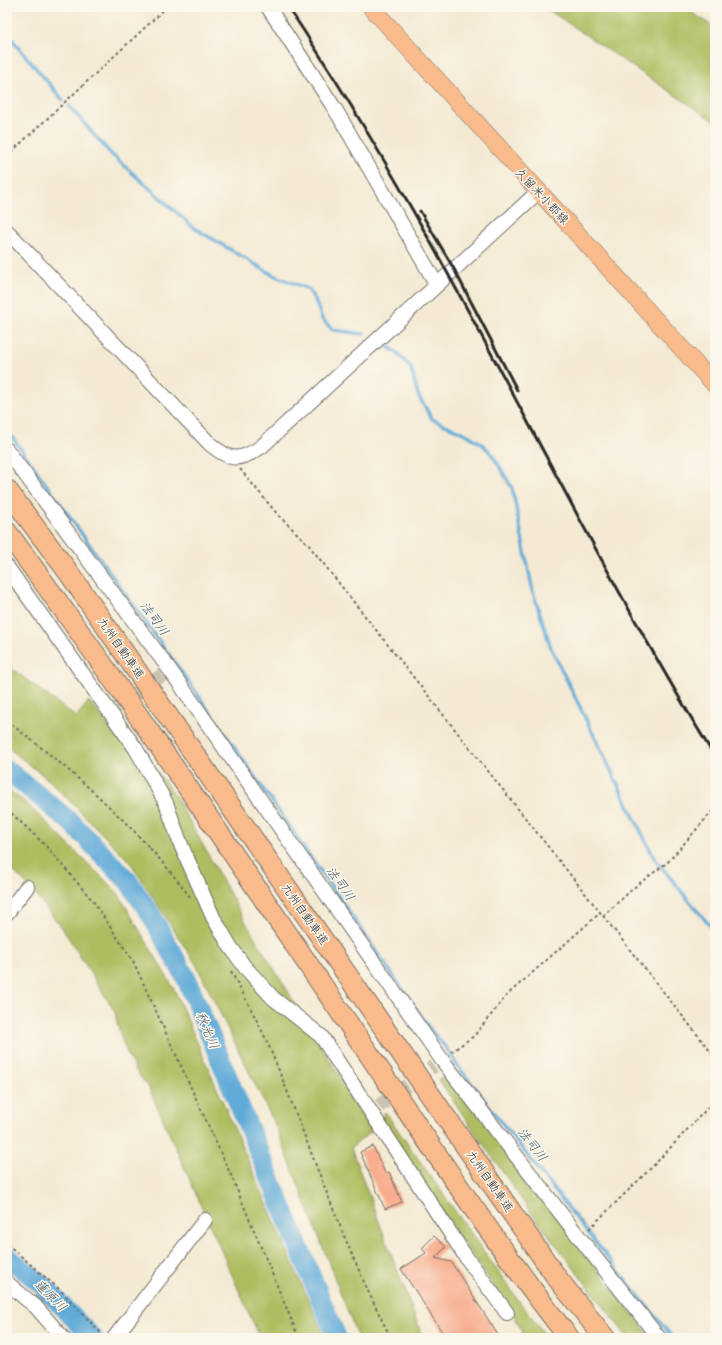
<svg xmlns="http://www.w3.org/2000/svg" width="722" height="1345" font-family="Pangolin,'Klee One',sans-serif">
<rect width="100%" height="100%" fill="#fbf7ec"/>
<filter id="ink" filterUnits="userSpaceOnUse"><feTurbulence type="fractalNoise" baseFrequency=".025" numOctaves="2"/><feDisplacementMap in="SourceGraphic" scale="8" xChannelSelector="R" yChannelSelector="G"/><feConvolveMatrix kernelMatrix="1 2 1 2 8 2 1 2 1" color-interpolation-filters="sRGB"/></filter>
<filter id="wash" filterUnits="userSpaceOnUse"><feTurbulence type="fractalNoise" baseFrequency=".012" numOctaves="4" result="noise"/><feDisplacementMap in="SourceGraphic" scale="16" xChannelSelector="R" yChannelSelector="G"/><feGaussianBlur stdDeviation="0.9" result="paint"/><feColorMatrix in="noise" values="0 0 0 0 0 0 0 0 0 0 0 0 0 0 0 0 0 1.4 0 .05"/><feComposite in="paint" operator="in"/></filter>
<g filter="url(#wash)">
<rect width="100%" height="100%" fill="#f4ead3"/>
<path fill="#adbd60" stroke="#6c7446" d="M544 7H684L715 28V122Z
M7 665 76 717 89 701 110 728 126 729 176 797 249 928 373 1130 351 1148 423 1338H358L276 1127 197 966 130 862 49 780 7 747Z
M7 789 25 802 118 893 174 989 325 1338H260L148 1086C131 1069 119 1037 115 1012L63 929 31 889 7 865Z
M447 1075 651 1338H628L529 1210 438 1079Z
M385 1112 521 1304 548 1338H525L514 1315 380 1123Z"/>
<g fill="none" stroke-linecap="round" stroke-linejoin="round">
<path stroke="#61aad8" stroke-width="3.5" d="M7 34 63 100
M69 106 110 153 194 228 273 275 308 289 315 300 322 319 333 330 364 334
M383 343 397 353 411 368 418 395 432 419 468 435 482 444 490 452 498 464 512 488 533 592 551 648 654 858 715 932
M7 430 198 695 433 1033 447 1049 457 1065 576 1218 673 1338"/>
<path stroke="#61aad8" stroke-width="20" d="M7 770 72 823 128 881 151 915 186 978 337 1338
M7 1256 41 1284 93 1338"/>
</g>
<g id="blocks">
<path fill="#f8ad8e" d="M373 1146 385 1173 389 1172 402 1202 385 1209 360 1152Z
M434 1236 446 1247 435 1258 451 1262 500 1338H446L401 1269 426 1253 422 1248Z"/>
</g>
</g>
<g filter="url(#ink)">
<use href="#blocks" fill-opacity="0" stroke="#716e66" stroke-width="1"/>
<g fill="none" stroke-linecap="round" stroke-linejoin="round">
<path stroke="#ccc4b1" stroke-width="14" stroke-dasharray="14 7" stroke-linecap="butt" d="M117 707 164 674
M379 1106 434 1066"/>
<defs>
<path id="minor" d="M268 7 335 109 437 285
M7 231 210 444C230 461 239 462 261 447L538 192
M7 450 170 670 442 1060 579 1237 659 1338
M7 567 136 749 166 803 181 845 213 917 230 946 244 966 273 998 321 1036 466 1257 507 1313
M7 913 27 887
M7 1283 36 1307 63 1338
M114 1338 205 1220"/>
<path id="major" d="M371 7 715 385"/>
<path id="highway" d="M7 490 69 573 557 1278 605 1338
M7 532C128 696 241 866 356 1035 425 1137 493 1241 569 1338"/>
</defs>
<use href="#minor" stroke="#716e66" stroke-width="16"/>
<use href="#major" stroke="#716e66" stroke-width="18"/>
<use href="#highway" stroke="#716e66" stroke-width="22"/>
<path stroke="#716e66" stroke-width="2" stroke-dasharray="3 3" stroke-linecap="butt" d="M7 156 167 7
M240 469 278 515 307 543 715 1057
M7 721C74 772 140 829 190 897
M7 809 46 846 93 901 133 961 230 1173 299 1338
M603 916 637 885 668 862 715 808
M231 971C243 995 257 1019 268 1044 309 1142 342 1243 391 1338
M451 1052 474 1036 507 995 600 913
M589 1229 654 1165 715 1100
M7 1244 60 1290 102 1334"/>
<use href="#minor" stroke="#fff" stroke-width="14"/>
<use href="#major" stroke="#fabb8c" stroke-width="17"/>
<use href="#highway" stroke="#fabb8c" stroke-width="20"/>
<path stroke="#2b2b2b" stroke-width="3" d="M288 7C449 246 564 512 715 757
M420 211 454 269 517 390"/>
</g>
</g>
<g text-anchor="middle" stroke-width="3" stroke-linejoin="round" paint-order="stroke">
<g font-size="12" fill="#2b2b2b" stroke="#fbf7ec">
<text transform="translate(542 196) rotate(47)" y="4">久留米小郡線</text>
<text transform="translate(121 648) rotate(55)" y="4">九州自動車道</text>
<text transform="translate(305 914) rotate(55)" y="4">九州自動車道</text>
<text transform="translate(490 1181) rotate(55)" y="4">九州自動車道</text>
</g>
<g font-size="13" font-style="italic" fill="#3e5768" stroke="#fbf7ec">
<text transform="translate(155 618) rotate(54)" y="5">法司川</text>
<text transform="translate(341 883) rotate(55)" y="5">法司川</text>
<text transform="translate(208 1030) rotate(67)" y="5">秋光川</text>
<text transform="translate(533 1144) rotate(52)" y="5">法司川</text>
<text transform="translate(51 1295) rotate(45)" y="5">蓮原川</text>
</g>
</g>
<rect width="722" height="1345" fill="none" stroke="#fbf7ec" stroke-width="24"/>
</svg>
